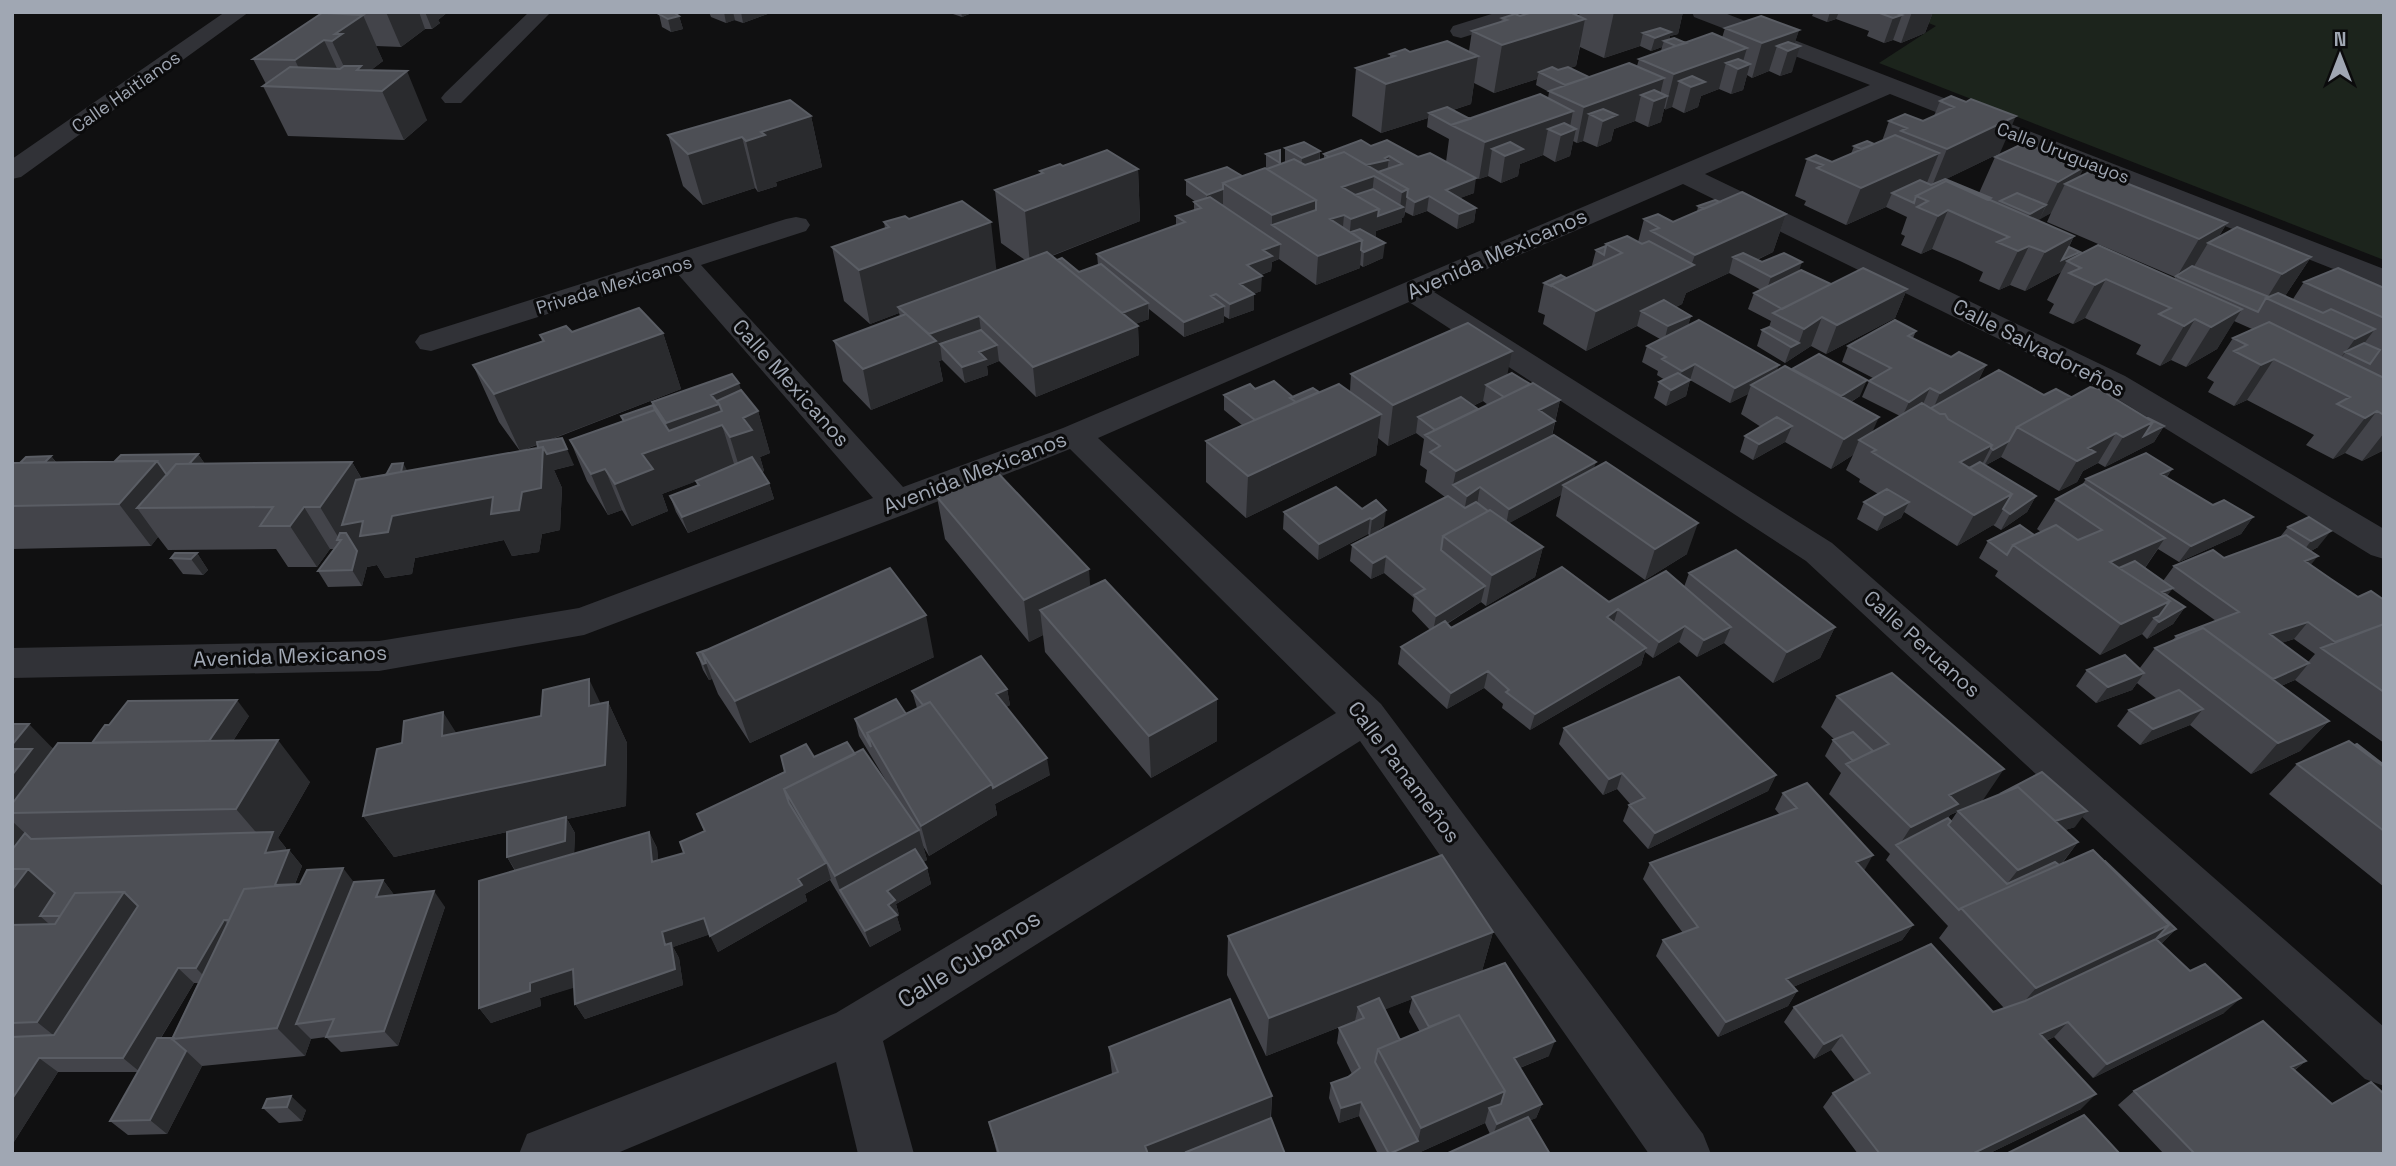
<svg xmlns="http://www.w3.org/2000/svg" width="2396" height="1166" font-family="'Space Grotesk',sans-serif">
<rect width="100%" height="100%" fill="#101011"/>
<path fill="#1c241c" d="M1901 12H2384V260L1879 63 1936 26Z"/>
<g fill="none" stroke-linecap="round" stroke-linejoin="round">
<path fill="#313237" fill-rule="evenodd" d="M225 12H249L21 177 12 179V159Z
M529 12H551L461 103H445L441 98 445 93Z
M1498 12H1530L1528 17 1461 38 1453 36 1450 31 1453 26Z
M1692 12H1722L2384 269V289L1890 94 1705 174 2125 376 2384 529V559L2371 555 2103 390 1683 184 1434 292 1832 543 2384 1027V1086L2365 1079 1806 561 1409 302 1098 438 1381 704 1703 1134 1711 1154H1649L1360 741 883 1041 914 1154H858L836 1062 615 1154H519L527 1134 836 1013 1336 713 1070 449 911 512 584 635 379 671 12 678V648L379 641 579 608 873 498 677 273 431 351 420 349 415 342 420 335 786 219 796 217 806 219 810 225 806 231 701 265 903 487 1063 428 1870 85 1694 17Z"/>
</g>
<path fill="#43444a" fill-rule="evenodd" d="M349 12H448L438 20 440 23 432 29H425L401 47 376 46 383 61 371 70 427 120 404 140 288 136 263 86 266 84 253 59 349 14Z
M709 12H773L743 23 734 20 726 23 711 17Z
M947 12H974L962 17Z
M1580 12H1683L1678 34 1670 36 1669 39 1686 43 1722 38 1725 28 1799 30 1794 44 1792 72 1780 76 1769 71 1752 78 1747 75 1743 90 1731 94 1719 89 1701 96 1698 107 1684 113 1672 107 1664 109 1661 122 1648 127 1635 121 1614 129 1611 141 1597 147 1583 141 1577 143 1573 141 1570 156 1555 162 1543 155 1520 164 1518 176 1501 183 1488 176 1479 179 1446 162 1449 139 1427 127 1428 118 1381 133 1352 116 1356 68 1390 58V54L1410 52 1469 51 1472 31 1501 22 1502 18 1520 16H1579ZM1640 46 1651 51 1662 47 1661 51 1639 59 1637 66 1589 77 1570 68 1576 66 1580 47 1604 58ZM1537 79 1536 85 1549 92 1548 98 1470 119 1453 110 1471 104 1474 83 1494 93Z
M1814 12H1933L1925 33 1901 43 1893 40 1884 43 1867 36 1869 31 1836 19 1827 22 1812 16Z
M659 14 679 16 683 29 671 32 662 27Z
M1951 96 2000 153 1946 179 1979 193 1995 157 2084 167 2079 177 2227 223 2218 238 2311 257 2285 296 2293 299 2304 282 2384 288V450L2362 461 2345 453 2333 459 2306 445 2314 435 2247 400 2234 406 2208 392 2214 382 2207 378 2233 338 2252 329 2234 321 2217 349 2186 367 2171 360 2160 366 2136 354 2141 345 2085 318 2073 324 2049 313 2054 304 2047 300 2061 272 2025 291 2010 285 1999 290 1979 281 1983 272 1960 261 1932 249 1921 254 1901 245 1905 236 1901 234 1907 217 1886 207 1846 225 1804 205 1806 201 1795 196 1807 159 1832 162 1851 154 1854 146 1875 144 1882 141 1889 121H1923L1934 116 1940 101ZM2051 213 2047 222 2175 277 2174 279 2078 256 2080 252 2069 247 2074 236 2037 220Z
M811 116 822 167 776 182 777 186 758 192 755 188 703 205 683 186 668 135Z
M1371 146 1474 193 1460 198 1476 208 1474 222 1457 229 1427 211 1413 216 1405 212 1404 217 1402 218V222L1376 231V237L1383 258 1363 267 1360 265V268L1316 285 1279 259 1272 262 1271 271 1261 275V291L1253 294 1254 310 1229 319 1224 316V322L1184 337 1149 309V319L1135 324 1138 326 1139 355 1036 397 999 361 987 366 988 375 965 383 942 360 939 361 943 381 871 410 843 381 834 341 900 316 899 313 870 324 844 301 832 247 885 228 884 222 997 270 1025 260 1001 243 995 190 1041 174 1040 171 1063 166 1138 169 1140 221 1052 256 1057 260 1079 272 1098 265 1097 254 1176 225V216L1194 210V202H1196L1186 195V180L1242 176 1266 168V154L1280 150V164L1285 162V148L1320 151V160L1324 159V154Z
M1720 202 1786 214 1773 252 1757 260 1762 262 1799 271 1831 284 1907 289 1895 318 1826 354 1811 346 1785 363 1757 346 1762 330 1769 327 1771 321 1748 309 1754 293 1761 290 1729 273 1686 293 1682 304 1676 307 1691 316 1688 325 1776 371 1792 369 1860 396 1851 402 1872 432 1900 416 1862 397 1869 381 1873 378 1842 362 1848 346 1916 331 1913 338 1951 357 1986 365 1978 381 2044 395 2071 397 2147 418 2164 426 2154 442 2105 467 2098 463 2083 471 2077 482 2059 491 2001 457 1986 465 2036 496 2027 512 2001 530 1993 525 1957 546 1904 512 1901 518 1877 531 1857 519 1864 502 1878 494 1859 482 1860 479 1846 470 1853 455 1831 469 1785 442 1753 460 1740 452 1745 436 1761 427 1741 414 1748 394 1730 403 1690 380 1686 396 1666 406 1654 398 1659 382 1665 380 1657 375 1658 371 1642 362 1647 346 1660 339 1637 326 1586 351 1543 324 1545 315 1538 312 1544 283 1566 278 1593 266 1592 265 1596 250 1606 246V244L1638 242 1644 219 1673 222 1697 212 1698 206Z
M572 332 663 333 681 389 550 440 574 465 554 470 562 488 560 530 542 534 539 552 512 556 504 540 415 558 412 574 385 578 377 565 367 567 362 586 328 587 318 571 334 549H330L317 567H288L276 549 168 550 158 537 151 546 12 549V463H20L51 456 56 462 115 461 198 454 205 464 352 462 362 479 520 451 499 422 473 365 542 341 540 335ZM537 445 538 448 523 450Z
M1351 374 1508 375 1530 384 1560 400 1552 436 1594 469 1687 554 1645 580 1556 516 1561 495 1509 523 1543 547 1535 577 1486 606 1481 602 1447 624 1451 628 1609 602 1684 587 1689 573 1835 627 1820 658 1773 683 1724 643 1697 657 1679 642 1653 658 1645 652 1641 665 1530 730 1502 708 1503 704 1484 688 1447 709 1398 664 1401 647 1430 630 1412 611 1414 598 1384 573 1371 579 1350 561 1352 545 1445 497 1425 482 1427 470 1420 465 1424 439 1416 433 1388 446 1378 438 1376 455 1246 518 1206 482V441L1242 425 1224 410V395L1255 389 1293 397 1319 392 1350 391ZM1483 401 1488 405 1478 409 1473 406Z
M741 390 758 411 770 453 760 457 764 471 762 472 769 483 774 499 688 533 676 512 670 496 697 485 696 481 662 494 668 511 632 526 622 510 608 515 587 481 570 440 623 421 621 416 653 405 652 402Z
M2172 469 2167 477 2213 505 2253 517 2241 534 2179 562 2158 549 2145 568 2163 581 2174 566 2224 558 2280 537 2288 527 2309 517 2318 547 2311 551V565L2358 597 2384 600V743L2295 680 2281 686 2329 721 2300 751 2251 774 2190 725 2140 745 2117 726 2129 710 2157 699 2137 683 2132 690 2096 703 2076 686 2087 670 2139 669 2155 648 2173 640 2176 636 2216 621 2172 589 2167 595 2185 607 2173 624 2147 639 2142 634 2100 655 1995 576 1998 571 1979 558 1988 541 2034 535 2041 532 2037 529 2056 499 2082 485 2086 479ZM2294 639 2315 654 2308 662 2281 643Z
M1336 487 1384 526 1370 536 1368 534 1318 560 1283 529 1284 512Z
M937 497 1090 587 1217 699V741L1151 778 1045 652 1043 635 1029 642 945 539Z
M197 553 208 570 203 575 183 574 171 558Z
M697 653 934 657 750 743 718 694 712 679 709 680 703 670Z
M1007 689 1010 705 1006 707 1050 775 995 804 997 815 929 856 923 846 927 860 923 862 927 868 931 884 896 904 899 915 897 917 901 930 870 947 830 880 805 894 807 901 718 952 710 934 673 947 679 958 683 985 585 1019 575 1004 574 987 540 998 541 1006 491 1023 479 1008 515 871 507 857V832L394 857 363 816 456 733 608 702 627 743 626 806 567 819 575 833 574 854 649 832 657 848 658 860 684 853 704 831 697 814 814 757 855 754 888 784 859 736 855 719 906 714 917 708 912 691Z
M1837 696 1983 800 1969 806 2075 827 2065 830 2078 842 2061 865 2176 929 2161 944 2224 1013 2093 1078 2054 1037 2046 1041 2081 1109 1988 1154H1858L1823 1107 1833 1093 1855 1081 1831 1050 1814 1059 1784 1022 1794 1007 1993 1012 2004 1008 1939 938 1948 926 1886 860 1890 854 1829 794 1841 773 1825 756 1833 740H1835L1821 727ZM1957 812 1951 821 1948 818 1950 815Z
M249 716 233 741 310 782 278 838 286 848 285 851 289 850 302 866 295 884 354 882 383 880 394 895 445 907 398 1046 341 1052 326 1037 311 1039 305 1056 202 1066 167 1134 128 1135 110 1121 138 1072H58L12 1145V724L54 749ZM194 983H198L172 1038H161Z
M1564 728 1776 775 1768 791 1648 849 1623 821 1629 805H1631L1617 789 1603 795 1559 744Z
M2297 764 2384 765V887L2269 794Z
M1783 793 1864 870 1913 925 1902 940 1793 987 1797 991 1788 1006 1718 1037 1656 956 1663 940 1683 933 1643 879 1650 863 1780 815 1775 809Z
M1493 932 1482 971 1549 1056 1520 1068 1542 1104 1536 1118 1490 1134 1485 1123 1416 1154H1378L1359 1116 1339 1123 1329 1098 1331 1083 1348 1077 1352 1074 1337 1043 1339 1028 1355 1021 1266 1056 1227 975 1228 936ZM1412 999 1409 1012 1420 1032 1400 1040 1385 1009Z
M1109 1047 1272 1096 1271 1118 1285 1154H997L989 1122 1112 1074Z
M2306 1061 2295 1070 2384 1154H2164L2118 1105 2134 1091Z
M267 1099 306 1110 302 1121 279 1123 263 1108Z"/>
<path fill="#2a2b2e" d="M386 12H419L425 29 401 47Z
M425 12H448L438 20 440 23 432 29Z
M724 12H733L735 20 726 23Z
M741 12H773L743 23Z
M961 12H974L962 17Z
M1614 12H1683L1678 34 1670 36 1668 43 1664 41 1662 47 1651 51 1655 38 1643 33 1640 46 1604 58Z
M1830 12H1839L1836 19 1827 22Z
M1912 12H1933L1925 33 1901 43Z
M363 15 383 61 365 75 354 88 332 41 335 34Z
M1902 15 1893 40 1884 43 1893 18Z
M679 16 683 29 671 32 668 19Z
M1585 19 1576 66 1546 76 1539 72 1537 79 1494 93 1502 45Z
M1799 30 1793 49 1800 46 1792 72 1780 76 1788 51 1777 46 1769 71 1752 78 1762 43Z
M324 40 346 88H308L295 60Z
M1747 48 1741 68 1750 64 1743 90 1731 94 1738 69 1726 63 1719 89 1701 96 1698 107 1684 113 1691 87 1679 81 1672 107 1665 110 1674 74Z
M1478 56 1471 104 1434 116 1429 113 1428 118 1381 133 1386 84Z
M407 71 427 120 404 140 382 91Z
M1664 78 1659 99 1667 96 1661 122 1648 127 1654 101 1641 95 1635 121 1614 129 1611 141 1597 147 1603 121 1589 114 1583 141 1577 143 1584 107Z
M1573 111 1569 132 1576 129 1570 156 1555 162 1561 135 1548 129 1543 155 1520 164 1518 176 1501 183 1505 156 1492 149 1488 176 1479 179 1485 142Z
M811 116 822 167 776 182 777 186 758 192 746 141 761 132Z
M2016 116 2000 153 1932 186 1947 149Z
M742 137 755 188 703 205 688 154Z
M1320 151 1319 166 1301 172 1302 158Z
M1939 153 1924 190 1892 193 1886 207 1846 225 1861 188Z
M1389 156 1387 174 1374 176 1371 204 1342 187 1351 169Z
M2084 167 2074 188 2065 184 2051 213 2039 220 2058 182Z
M1138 169 1140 221 1030 264 1025 211Z
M1476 178 1474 193 1444 204 1446 190Z
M1223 189V204L1207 209V195Z
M1408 189 1404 217 1402 218V222L1376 231V237L1362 242 1360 268 1316 285 1318 256 1349 242 1351 219 1379 209 1400 208 1402 192Z
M1429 196 1427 211 1413 216 1415 202Z
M1316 200 1314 238 1272 225V215Z
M2046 205 2039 220 2022 229 2030 214Z
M1476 208 1474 222 1457 229 1459 214Z
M1948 210 1932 249 1921 254 1938 216Z
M1786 214 1773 252 1747 264 1733 257 1729 273 1686 293 1682 304 1654 318 1641 311 1637 326 1586 351 1596 311 1691 266 1695 255Z
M1344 215 1342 238 1330 219Z
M991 222 997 275 898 307 899 313 870 324 859 270Z
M2227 223 2213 246 2208 243 2193 268 2176 278 2199 239Z
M2074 236 2062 260 2080 252 2073 264 2067 261 2061 272 2025 291 2045 252Z
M1385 243 1383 258 1363 267 1364 252Z
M1280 244 1279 259 1272 262 1271 271 1246 280 1247 265 1263 250Z
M2029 246 2010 285 1999 290 2018 251Z
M2311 257 2285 296 2267 298 2282 274Z
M1802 262 1797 277 1766 292 1771 277Z
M1262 276 1261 291 1240 299V284Z
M2106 279 2085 318 2073 324 2095 285Z
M1907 289 1895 318 1826 354 1837 325Z
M1254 294V310L1229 319 1230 304Z
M1148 303 1149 319 1112 333 1111 317Z
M1224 306V322L1184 337V322Z
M2242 309 2217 349 2186 367 2211 327Z
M979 316 983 345 940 344 942 360 939 361 943 381 871 410 863 369 927 334Z
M1691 316 1686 331 1664 342 1668 326Z
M1822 317 1811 346 1785 363 1791 347 1799 343 1804 329Z
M2195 319 2171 360 2160 366 2184 326Z
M1138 326 1139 355 1036 397 1033 367Z
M2375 329 2354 357 2345 352 2334 368 2355 339Z
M663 333 681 389 520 451 494 394Z
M997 345 999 361 987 366 988 375 965 383 962 367 979 352Z
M1512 351 1504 392 1486 385 1483 401 1430 426 1418 417 1416 433 1388 446 1393 405Z
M2274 359 2247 400 2234 406 2261 365Z
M1695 364 1690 380 1677 387 1682 371Z
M1779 365 1773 381 1751 385 1748 394 1730 403 1735 388Z
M1986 365 1978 381 1933 409 1940 393Z
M1690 380 1686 396 1666 406 1671 390Z
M1867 380 1860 396 1819 421 1826 405Z
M739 383 749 415 758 411 770 453 760 457 764 471 743 479 730 437 722 425 735 467 662 494 668 511 632 526 615 484 642 454 673 443 666 423 711 395Z
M1930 388 1923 404 1902 417 1909 402Z
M1545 394 1560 400 1548 451 1453 485 1456 471 1539 411Z
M2377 411 2345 453 2333 459 2365 418Z
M1381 414 1376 455 1246 518 1248 476Z
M1879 417 1867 444 1859 440 1853 455 1831 469 1844 439Z
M2153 422 2164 426 2154 442 2105 467 2123 437Z
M1792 426 1785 442 1753 460 1759 444Z
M2116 433 2098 463 2083 471 2077 482 2059 491 2077 461 2088 448Z
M2384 433V450L2362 461Z
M2009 441 2001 457 1984 466 1993 450Z
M1992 445 1976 476 1960 462Z
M543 447 567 449 574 465 554 470 562 488 560 530 542 534 539 552 512 556 504 540 415 558 412 574 385 578 377 565 367 567 362 586 352 570 340 540 320 507 352 462 376 504 392 516 522 492Z
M198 454 209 470 137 508 158 537 151 546 119 504 157 461Z
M51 456 63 472H36Z
M1596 462 1591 478 1563 485 1561 495 1506 525 1509 509Z
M403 463 412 479 392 497Z
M605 469 622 510 608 515 591 474Z
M2172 469 2162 485 2161 474Z
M769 483 774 499 688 533 682 517Z
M1480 487 1477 504 1464 512 1467 496Z
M2012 494 1995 524 1957 546 1974 515Z
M2036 496 2027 512 2001 530 2010 514Z
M1909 502 1901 518 1877 531 1885 515Z
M304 507 330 549 317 567 290 526Z
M1386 510 1384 526 1370 536 1372 519Z
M2253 517 2241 534 2179 562 2191 546Z
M1370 518 1368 534 1318 560 1319 544Z
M1698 523 1687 554 1645 580 1655 549Z
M2331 531 2318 547 2298 558 2311 541Z
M2165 538 2144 569 2101 577 2110 562Z
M1543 547 1535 577 1486 606 1492 575Z
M197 553 208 570 203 575 191 559Z
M1386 556 1384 573 1371 579 1373 563Z
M2318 556 2305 572V561Z
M1089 569 1092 611 1040 610 1043 635 1029 642 1024 600Z
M1485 586 1481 602 1433 632 1436 616Z
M2173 588 2161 604 2162 592Z
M2170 601 2156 620 2154 618 2142 634 2100 655 2121 624Z
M2185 607 2173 624 2147 639 2159 622Z
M1618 609 1613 625 1607 617Z
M926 615 934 657 750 743 735 701Z
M2308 622 2294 639 2256 651 2270 634Z
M1685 626 1679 642 1653 658 1659 642Z
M1731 627 1724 643 1697 657 1704 640Z
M1835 627 1820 658 1773 683 1787 652Z
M1646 648 1641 665 1530 730 1535 714Z
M706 663 712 679 709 680 703 664Z
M2309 663 2295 680 2239 704 2252 688Z
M1488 671 1484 688 1447 709 1451 693Z
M2144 673 2132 690 2096 703 2108 687Z
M589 679 607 717 608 702 627 743 626 806 567 819 575 833 574 857 517 873 507 857 566 819 394 857 363 816 589 706Z
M1007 689 1010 705 999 711 996 694Z
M1217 699V741L1151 778 1149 736Z
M237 700 249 716 205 784 191 768Z
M2203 709 2190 725 2140 745 2153 729Z
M443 712 469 753 442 736Z
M2329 721 2300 751 2251 774 2278 743Z
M29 724 69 765 12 813V745Z
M278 740 310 782 278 838 286 848 279 869 265 853 268 846 236 809Z
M1047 758 1050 775 995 804 997 815 929 856 921 826 992 784Z
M2004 769 1983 800 1950 815 1938 834 1898 847 1911 827 1949 795Z
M1622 773 1617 789 1603 795 1609 779Z
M1776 775 1768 791 1648 849 1655 833Z
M2087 811 2075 827 2024 843 2036 827Z
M12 821 48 855 12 850Z
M919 830 927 860 848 904 840 890 835 876Z
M649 832 657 848 660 878 652 862Z
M2078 842 2055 872 1995 899 2018 870Z
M289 850 302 866 288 901 275 885Z
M1873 855 1864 871 1856 862Z
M826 863 831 879 805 894 807 901 718 952 710 936 798 879Z
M343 868 366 898 296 1024 311 1039 305 1056 277 1028Z
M927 868 931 884 896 904 899 915 897 917 901 930 870 947 865 931 888 905 887 891Z
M28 869 72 909 40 916 57 931 12 996V890Z
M383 880 395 896 376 897Z
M434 891 445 907 398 1046 384 1031Z
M124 892 154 921 72 1050 37 1022Z
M704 918 711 934 673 947 679 958 683 985 585 1019 575 1004 665 945 662 932Z
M224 920 238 935 211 983 196 968Z
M1913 925 1902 940 1777 994 1786 979Z
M2169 925 2141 954 2012 1016 2036 988Z
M2176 929 2161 944 2156 939Z
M1493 932 1482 971 1412 997V999L1364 1018 1358 1007 1355 1021 1266 1056 1269 1018Z
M178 968 194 983 140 1072 123 1058Z
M573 969 583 985 540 998 541 1006 491 1023 479 1008 530 983Z
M1797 991 1788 1006 1718 1037 1726 1022Z
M2241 998 2224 1013 2093 1078 2107 1064Z
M2068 1022 2054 1037 2026 1049 2040 1034Z
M1842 1035 1831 1050 1814 1059 1824 1044Z
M1555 1041 1549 1056 1509 1072 1514 1058Z
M186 1051 202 1066 167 1134 150 1120Z
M39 1058 58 1072 12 1145V1099Z
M2306 1061 2288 1075 2291 1067Z
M1505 1091 1496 1118 1489 1108 1485 1123 1416 1154H1389L1418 1141 1421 1128Z
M2096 1094 2081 1109 1988 1154H1972Z
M291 1096 306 1110 302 1121 287 1107Z
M1272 1096 1269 1132 1186 1152V1154H1146L1145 1146Z
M1361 1102 1359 1116 1339 1123 1341 1108Z
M1542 1104 1536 1118 1492 1138 1497 1124Z"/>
<path fill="#4d4f55" stroke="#5a5d64" stroke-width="2" d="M666 12H673L679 16 668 19 659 14Z
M1533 12H1570L1585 19 1502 45 1472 31 1507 20 1502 18 1515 14 1520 16Z
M1877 12H1894L1902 15 1893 18Z
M322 13 363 15 335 34H342L332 41 324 40 295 60 253 59Z
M1761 16 1799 30 1762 43 1725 28Z
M1660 28 1671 32 1655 38 1643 33Z
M1712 33 1747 48 1674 74 1639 59Z
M1674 38 1686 43 1676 46 1664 41Z
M1447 41 1478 56 1386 84 1356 68 1395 56 1390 54 1405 49 1410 52Z
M1788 42 1800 46 1788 51 1777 46Z
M1738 59 1750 64 1738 69 1726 63Z
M1629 63 1664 78 1584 107 1549 91Z
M344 66H361L357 70 407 71 382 91 263 86 290 67 340 69Z
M1552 67 1558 70 1568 67 1589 77 1565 85 1539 72Z
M1692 76 1705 82 1691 87 1679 81Z
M1654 90 1667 96 1654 101 1641 95Z
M1540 94 1573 111 1485 142 1451 125Z
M1951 96 1966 102 1971 99 2016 116 1947 149 1901 131 1907 128 1889 121 1905 114 1923 121 1954 107 1940 101Z
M790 100 811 116 761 132 765 135 746 141 742 137 688 154 668 135Z
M1447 107 1470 119 1451 125 1429 113Z
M1603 109 1617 115 1603 121 1589 114Z
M1564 123 1576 129 1561 135 1548 129Z
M1895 135 1939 153 1861 188 1817 168 1823 165 1807 159 1816 155 1832 162Z
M1361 140 1371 146 1387 140 1418 157 1430 153 1476 178 1446 190 1476 208 1459 214 1429 196 1415 202 1407 197 1408 189 1378 172 1402 164 1389 156 1385 158 1388 160 1366 165 1344 152 1329 157 1324 154Z
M1867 141 1874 144 1861 149 1854 146Z
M1304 142 1320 151 1302 158 1285 148Z
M1510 142 1523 149 1505 156 1492 149Z
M2024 143 2084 167 2058 182 1995 157Z
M1107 150 1138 169 1025 211 995 190 1043 173 1040 171 1060 164 1063 166Z
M1280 150V163L1266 154Z
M1344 152 1408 189 1402 192 1374 176 1342 187 1379 209 1351 219 1344 215 1330 219 1362 240 1318 256 1272 225 1316 210V200L1267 169 1294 159 1305 165Z
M1227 167 1242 176 1223 183V189L1207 195 1186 180Z
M1265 168 1316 200 1272 215 1223 183Z
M2093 170 2227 223 2199 239 2065 184Z
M1945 179 1991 198 1988 200 1946 181 1916 196 1914 203 1892 193 1920 180 1931 185Z
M1946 181 2074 236 2045 252 2029 246 2018 251 1997 242 2009 237 1977 223 1948 210 1938 216 1917 207 1928 201 1916 196Z
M1373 189 1403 207 1378 216 1379 209 1355 195Z
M1742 192 1786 214 1695 255 1651 231 1659 228 1644 219 1658 214 1673 222Z
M2017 193 2046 205 2030 214 2000 201Z
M1210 197 1280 244 1263 250 1272 256 1247 265 1262 276 1240 284 1254 294 1230 304 1216 294 1211 296 1224 306 1184 322 1097 254 1185 222 1176 216 1201 208 1194 202Z
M1715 200 1720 202 1704 209 1698 206Z
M962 201 991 222 859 270 832 247 889 227 884 222 905 216 909 219Z
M2237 227 2311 257 2282 274 2208 243Z
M1360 229 1385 243 1364 252 1361 250 1362 240 1351 232Z
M1627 236 1642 244 1649 241 1694 265 1596 311 1551 285 1622 253 1606 244Z
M2098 245 2242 309 2211 327 2195 319 2184 326 2159 314 2171 308 2106 279 2095 285 2069 273 2081 268 2067 261Z
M1606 246 1604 255 1596 250Z
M2069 247 2080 252 2062 260Z
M1047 252 1138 326 1033 367 979 316 929 334 898 307Z
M1743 253 1762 262 1784 253 1802 262 1771 277 1733 257Z
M1062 258 1079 272 1101 264 1148 303 1122 313 1057 260Z
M2192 266 2269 297 2266 298 2258 312 2176 276Z
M1863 268 1907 289 1837 325 1822 317 1804 329 1773 313Z
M2338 268 2384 288V318L2304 282Z
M1801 270 1831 284 1782 309 1754 293Z
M1561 275 1566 278 1551 285V286L1544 283Z
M2278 293 2323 313 2331 309 2375 329 2355 339 2266 298Z
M1664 300 1691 316 1668 326 1641 311Z
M639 308 663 333 494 394 473 365 544 341 540 335 566 326 572 332Z
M906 314 936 341 863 369 834 341Z
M1699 320 1779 365 1735 388 1695 364 1682 371 1662 359 1666 357 1647 346Z
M1895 320 1916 331 1908 336 1951 357 1959 352 1986 365 1940 393 1930 388 1909 402 1869 381 1891 368 1848 346Z
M2269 322 2384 378V415L2377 411 2365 418 2337 404 2350 397 2274 359 2261 365 2234 351 2247 345 2233 338Z
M1468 323 1512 351 1393 405 1351 374Z
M1769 327 1799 343 1791 347 1762 330Z
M981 330 997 345 979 352 986 359 962 367 940 344Z
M2364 343 2380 350 2370 364 2345 352Z
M1819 354 1867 380 1841 396 1792 369Z
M1785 366 1879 417 1844 439 1751 385Z
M1999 370 2044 395 2056 389 2071 397 2017 427 2009 441 1993 450 1991 448 1992 445 1948 419 1945 414H1940L1931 408Z
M1512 373 1530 384 1504 397 1486 385Z
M1678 373 1690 380 1671 390 1659 382Z
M732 374 739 383 711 395 719 404 666 423 652 402Z
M1274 381 1293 397 1290 398 1296 402 1255 420 1224 395 1250 384 1255 389Z
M1533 383 1560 400 1539 410 1555 421 1456 471 1430 452 1440 446 1425 435Z
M1339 384 1381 414 1248 476 1206 441Z
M2090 387 2099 389 2153 422 2123 437 2116 433 2088 448 2095 452 2077 461 2017 427Z
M1313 388 1319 392 1296 402 1290 398Z
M741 390 758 411 743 418 752 430 730 437 722 425 642 454 653 469 615 484 605 469 591 474 570 440 655 410 669 431 722 411 719 404 717 401Z
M1461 397 1478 409 1435 430 1418 417Z
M1922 403 1940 414H1945L1948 419 1992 445 1960 462 2012 494 1974 515 1872 452 1876 450 1859 440Z
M653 405 655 410 624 421 621 416Z
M1777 417 1792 426 1759 444 1745 436Z
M2147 418H2148L2164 426 2144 436 2153 422Z
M1554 435 1596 462 1509 509 1480 487 1467 496 1453 485Z
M562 438 567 449 547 454 543 447 538 448 537 442Z
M543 447 541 488 522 492 519 510 491 514 493 497 392 516 388 532 360 536 363 521 342 525 356 480Z
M2146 453 2172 469 2161 474 2213 505 2224 500 2253 517 2191 546 2086 479Z
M198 454 189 464H176L167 475 157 461H115L121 455Z
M51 456 45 462 20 463 26 457Z
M752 457 769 483 682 517 670 496 699 485 696 481Z
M157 461 119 504 12 506V463Z
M352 462 320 507H304L290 526H260L273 507 137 508 176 464Z
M1606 462 1698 523 1655 549 1563 485Z
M1980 462 2036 496 2010 514 2003 509 2012 494 1969 468Z
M403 463 401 472 386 475 392 464Z
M996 471 1089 569 1024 600 937 497Z
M2084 484 2165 538 2110 562 2170 601 2121 624 2013 545 2056 525 2078 540 2102 530 2056 499Z
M1336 487 1362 509 1376 500 1386 510 1372 519 1370 518 1319 544 1284 512Z
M1887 489 1909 502 1885 515 1864 502Z
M1448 496 1465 508 1476 502 1488 511 1443 536 1441 550 1485 586 1436 616 1414 595 1425 589 1403 571 1386 556 1373 563 1352 545Z
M1490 510 1543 547 1492 575 1443 536Z
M2309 517 2331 531 2311 541 2288 527Z
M2020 525 2034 535 2013 545 2007 555 1988 541Z
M340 533H346L357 551 352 570 318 571 341 540H337Z
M2286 535 2318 556 2305 561 2331 579 2358 597 2371 591 2384 600V624L2335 642 2308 622 2270 634 2309 663 2273 679 2203 628 2179 638 2176 636 2239 612 2174 566 2213 550 2224 558Z
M1736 550 1835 627 1787 652 1689 573Z
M175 553H197L191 559 171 558Z
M2135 561 2173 588 2162 592 2185 607 2159 622 2154 618 2159 616 2170 601 2119 568Z
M1562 567 1609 602 1666 571 1731 627 1704 640 1685 626 1659 642 1618 609 1607 617 1646 648 1535 714 1506 692 1509 690 1488 671 1451 693 1401 647 1445 621 1451 628Z
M890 568 926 615 735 701 702 652Z
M1105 580 1217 699 1149 736 1040 610Z
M2384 624V692L2321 648Z
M2203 628 2329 721 2278 743 2155 648Z
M709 649 702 652 706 663 703 664 697 653Z
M2125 655 2144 673 2108 687 2087 670Z
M981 656 1007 689 996 694 1047 758 993 788 992 784 930 702 923 705 912 691Z
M1892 673 2004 769 1949 795 1958 804 1911 827 1846 764 1889 744 1837 696Z
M1679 677 1776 775 1655 833 1629 805 1645 798 1622 773 1609 779 1564 728Z
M589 679V706L608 702 605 765 363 816 377 749 402 743 404 721 443 712 442 736 541 716 543 690Z
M2179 690 2203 709 2153 729 2129 710Z
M896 699 906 714 867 733 871 747 855 719Z
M237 700 209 741 92 743 105 725H109L128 701Z
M930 702 992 784 921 826 867 733Z
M12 724H29L12 745Z
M1853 732 1873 751 1853 761 1833 740Z
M278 740 236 809 12 813V804L58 743Z
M2349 741 2384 767V831L2297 764Z
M847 742 855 754 784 789 789 803 826 863 798 879 802 885 710 936 704 918 662 932 665 945 671 943 675 969 575 1004 573 969 530 983V991L479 1008V881L649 832 652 862 684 853 680 842 705 831 697 814 785 772 781 756 806 744 814 757Z
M2357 744 2384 765V767L2355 745Z
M12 749H32L12 775Z
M863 749 919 830 835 876 784 789Z
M2042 772 2087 811 2055 821 2018 787 2000 794Z
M1807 783 1873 855 1856 862 1913 925 1786 979 1797 991 1726 1022 1663 940 1698 927 1650 863 1797 808 1783 793Z
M2018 787 2078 842 2018 870 1958 811Z
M566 817 565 841 507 857V832Z
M1948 818 1951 821 1948 825 2007 884 2055 862 2059 865 1961 908 1959 910 1896 845Z
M273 832 265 853 289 850 275 885 300 884 244 889 229 920H224L196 968H178L123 1058H39L12 1099V1037L54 1035 138 906 124 892 75 893 60 916H40L55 893 28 869H12V850L25 833 31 839Z
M915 849 927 868 887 891 895 900 888 905 897 915 865 931 840 890Z
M2093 850 2169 925 2036 988 1961 908Z
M1442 855 1493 932 1269 1018 1228 936Z
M2104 861H2105L2176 929 2156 939 2169 925Z
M343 868 277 1028 172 1039 244 889 300 884 307 870Z
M12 869H28L12 890Z
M383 880 376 897 434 891 384 1031 326 1037 334 1019 296 1024 354 882Z
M124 892 37 1022 12 1023V925L55 924 75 893Z
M2156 939 2190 971 2205 964 2241 998 2107 1064 2068 1022 2040 1034 2096 1094 1972 1154H1880L1833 1093 1870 1073 1842 1035 1824 1044 1794 1007 1931 944 1993 1012 2025 1001Z
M1505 963 1555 1041 1514 1058 1542 1104 1497 1124 1489 1108 1501 1104 1505 1091 1459 1015 1429 1027 1412 997Z
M1379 998 1400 1040 1378 1049 1375 1062 1418 1141 1389 1154 1361 1102 1341 1108 1331 1083 1348 1077 1360 1068 1339 1028 1364 1018 1358 1007Z
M1230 999 1272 1096 1145 1146 1148 1154H999L989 1122 1118 1072 1109 1047Z
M1459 1015 1505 1091 1421 1128 1378 1049Z
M2263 1021 2306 1061 2291 1067 2332 1104 2371 1082 2384 1094V1154H2195L2134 1091Z
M157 1038H175L172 1039 186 1051 150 1120 110 1121Z
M291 1096 287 1107 263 1108 267 1099Z
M2084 1115 2120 1154H2006Z
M1528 1117 1550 1154H1446Z
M1271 1118 1285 1154H1187L1186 1152Z"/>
<g text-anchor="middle" stroke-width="6" stroke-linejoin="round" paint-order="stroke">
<g font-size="18" fill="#a0a7b3" stroke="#0b0b0c">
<text transform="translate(126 92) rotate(-35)" y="6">Calle Haitianos</text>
<text transform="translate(2063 153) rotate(21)" y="6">Calle Uruguayos</text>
<text transform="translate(614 285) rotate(-17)" y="6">Privada Mexicanos</text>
</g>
<g font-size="21" fill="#a0a7b3" stroke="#0b0b0c">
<text transform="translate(1497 254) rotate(-24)" y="7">Avenida Mexicanos</text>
<text transform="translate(2039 348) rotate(27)" y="7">Calle Salvadoreños</text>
<text transform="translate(791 383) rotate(48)" y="7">Calle Mexicanos</text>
<text transform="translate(975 473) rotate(-21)" y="7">Avenida Mexicanos</text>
<text transform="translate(1922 644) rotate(42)" y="7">Calle Peruanos</text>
<text transform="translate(290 656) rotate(-2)" y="7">Avenida Mexicanos</text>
<text transform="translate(1404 772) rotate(53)" y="7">Calle Panameños</text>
</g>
<g font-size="24" fill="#a0a7b3" stroke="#0b0b0c">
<text transform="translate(969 959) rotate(-32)" y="8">Calle Cubanos</text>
</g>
</g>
<rect width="2396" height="1166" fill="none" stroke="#a0a7b3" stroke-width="28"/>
<g transform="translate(2340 56)" stroke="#0b0b0c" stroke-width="5" paint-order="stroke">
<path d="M0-5L12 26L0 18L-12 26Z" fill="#a0a7b3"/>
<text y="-10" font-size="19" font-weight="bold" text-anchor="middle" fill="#a0a7b3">N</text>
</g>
</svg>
